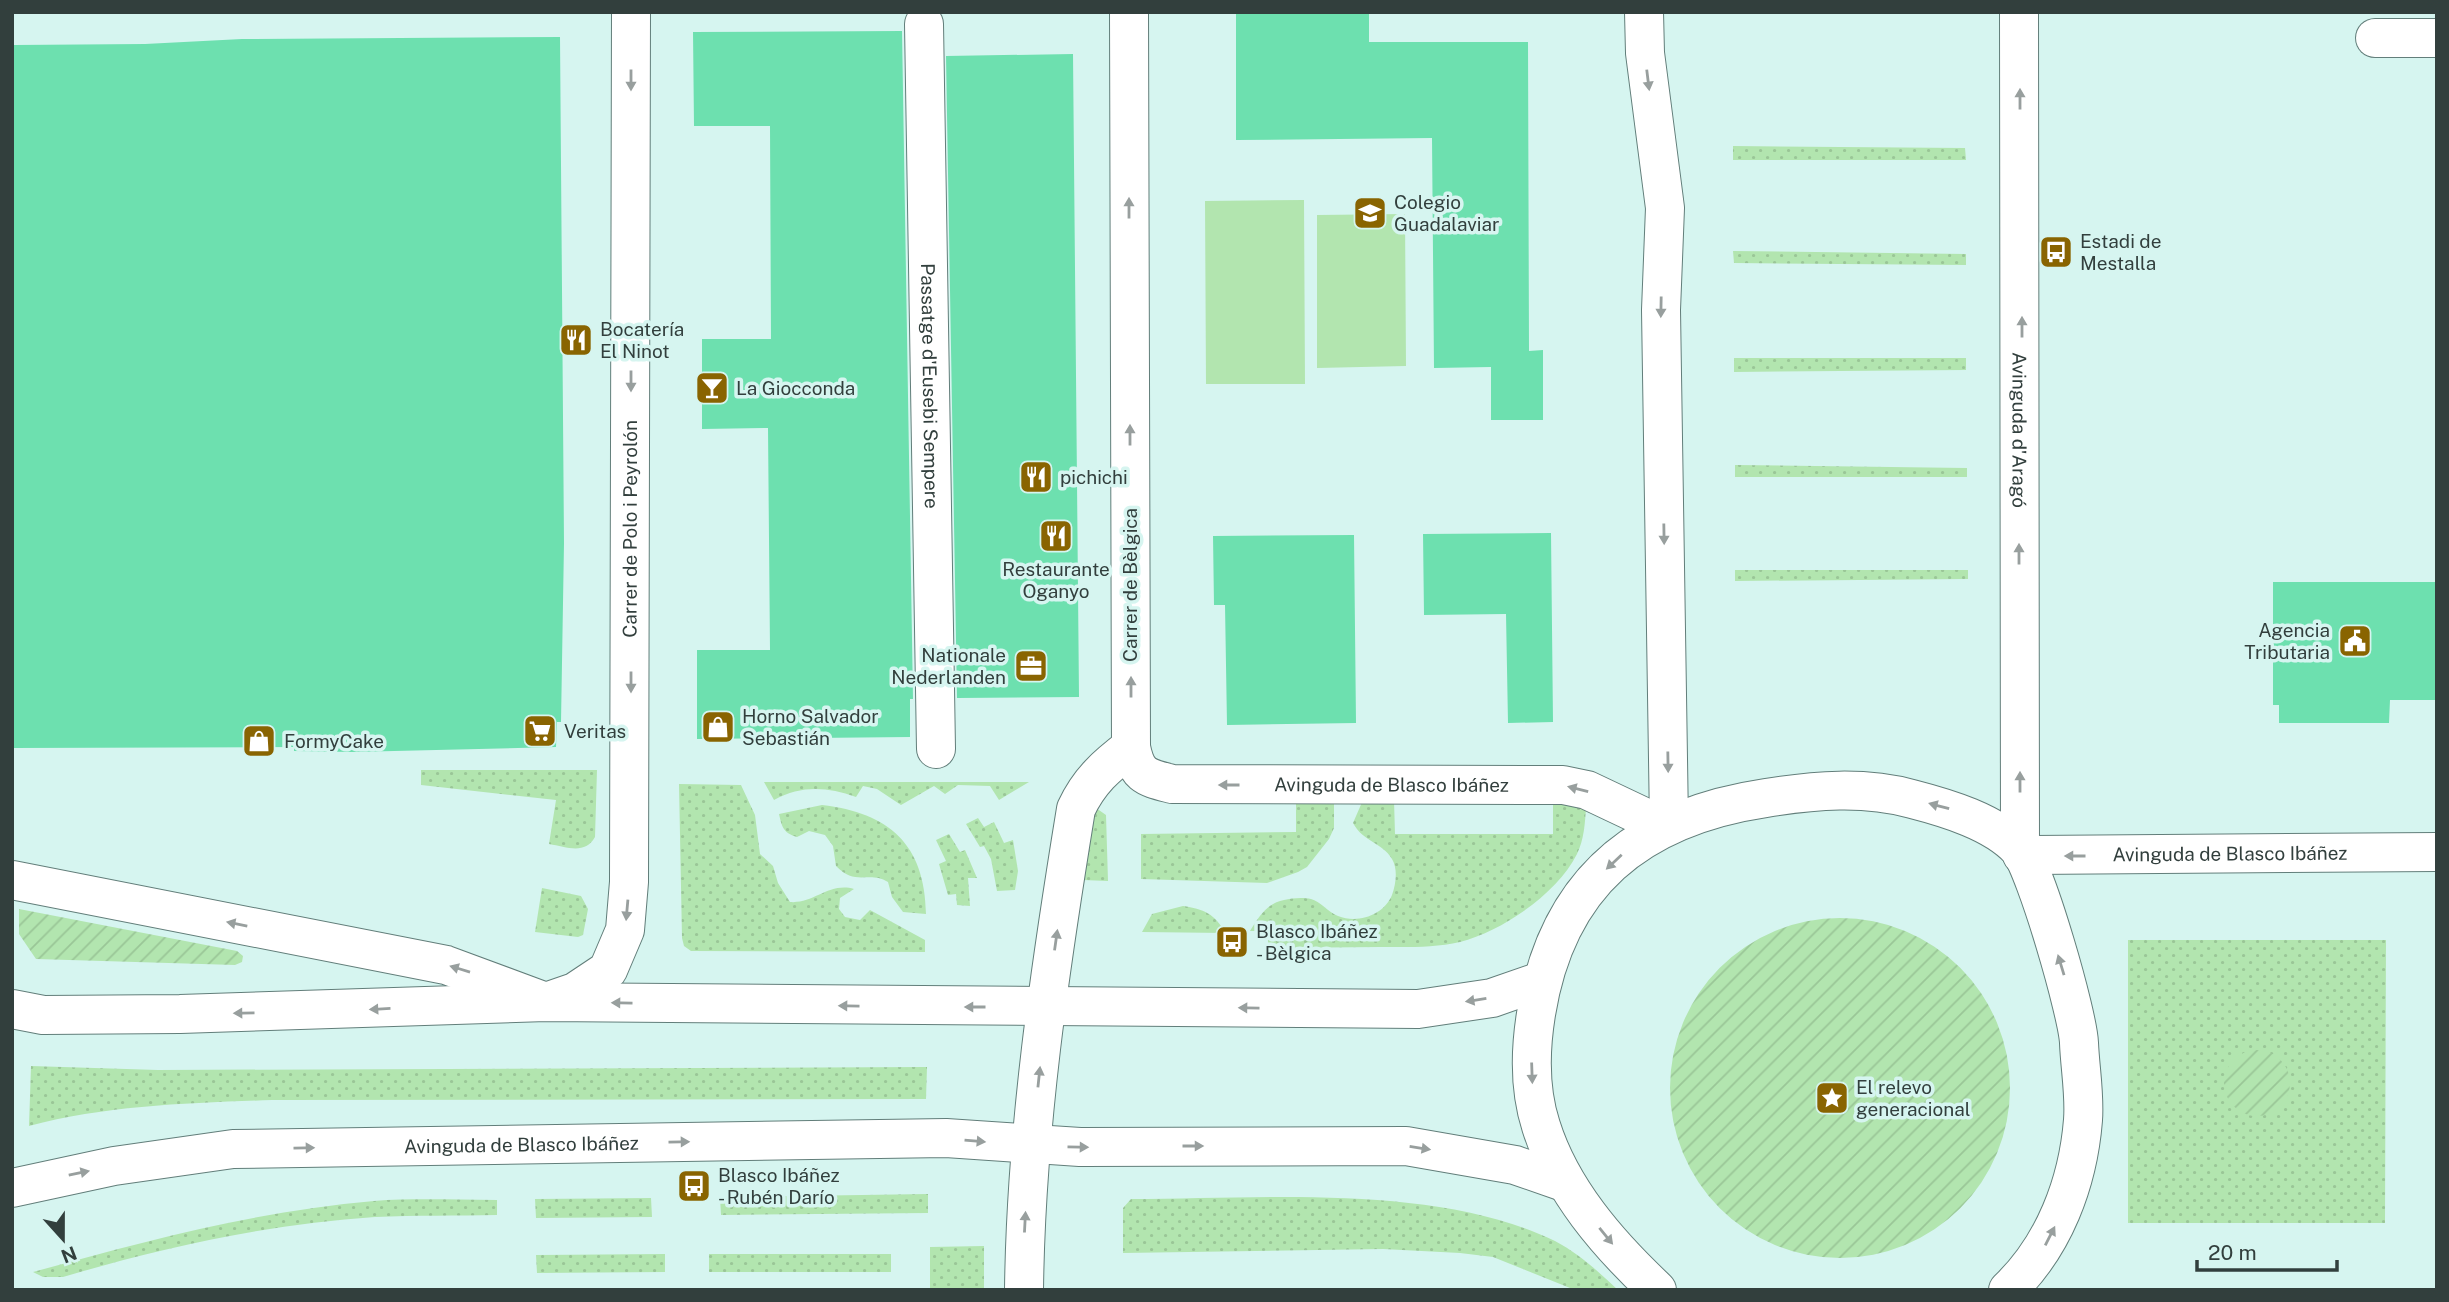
<svg xmlns="http://www.w3.org/2000/svg" width="2449" height="1302" font-family="'Public Sans',sans-serif">
<defs>
<pattern id="grass-dots" width="8" height="8" patternUnits="userSpaceOnUse" patternTransform="scale(1.75)"><rect width="8" height="8" fill="#b2e5af"/><path d="M2 2h.1M6 6h.1" fill="none" stroke="#9ac697" stroke-width="1.8" stroke-linecap="round"/></pattern>
<pattern id="garden-furrows" width="10" height="10" patternUnits="userSpaceOnUse" patternTransform="scale(1.75)"><rect width="10" height="10" fill="#b2e5af"/><path d="M-1 1l2-2M0 10L10 0M9 11l2-2" fill="none" stroke="#9ac697"/></pattern>
</defs>
<rect width="100%" height="100%" fill="#d6f5f0"/>
<path fill="url(#grass-dots)" d="M1733 146 1965 148 1966 160H1733Z
M1733 251 1966 254V265L1734 263Z
M1734 358H1966V370L1734 372Z
M1735 465 1967 468V477H1735Z
M1735 570H1968V579L1735 581Z
M421 770H597L595 837C585 855 567 847 549 844L556 800 421 785Z
M764 782H1029L999 800 990 786 958 785 945 794 934 786 901 805 877 789 863 786 856 797C827 787 802 785 774 800Z
M679 784 741 785 755 815 760 854 773 866 778 883 790 902C814 904 829 882 854 889L840 898 839 909 845 917 860 920 870 910 925 940V952L691 951 684 946 682 938Z
M1296 798H1334V828L1329 839 1307 867 1298 872 1267 883 1141 879V834L1296 832Z
M1363 800H1394L1395 834H1553V800L1586 808C1585 823 1584 840 1577 854 1557 894 1502 931 1460 942 1434 948 1406 947 1380 947 1343 947 1306 948 1268 948V931H1250C1259 917 1267 903 1284 900 1292 898 1303 897 1311 899 1320 901 1328 912 1338 916 1358 924 1384 915 1392 895 1396 884 1398 869 1392 859 1382 842 1363 842 1353 823Z
M822 805C889 813 925 844 926 914L903 912 892 897 888 882C869 870 856 887 836 866L833 846 825 835 809 831 797 837C784 833 782 828 779 814Z
M1096 808 1106 815 1108 881 1083 880Z
M978 818 984 827 994 822 1004 843 1013 840 1018 871 1015 890 997 891 991 859 984 846 980 847 966 824Z
M949 834 960 852 965 850 977 878H968L970 906 957 905 956 894 948 895 939 864 946 861 936 840Z
M542 888 581 896 588 909 583 935 578 937 535 932Z
M1183 906C1203 909 1216 914 1225 933L1142 932 1152 914Z
M2128 940H2386L2385 1223H2128Z
M31 1066 158 1070 927 1067 926 1099 272 1100C191 1103 108 1105 29 1126Z
M928 1194V1213L721 1215 720 1197Z
M651 1198 652 1217 536 1218 535 1199Z
M1131 1199C1262 1199 1435 1183 1555 1241 1578 1253 1599 1272 1618 1290H1575L1493 1257 1460 1253 1383 1249 1123 1253V1208Z
M497 1200V1215C457 1216 416 1215 375 1217 269 1224 164 1247 63 1277H43L33 1272C145 1241 257 1211 374 1201 414 1198 456 1200 497 1200Z
M984 1246V1290H930V1247Z
M665 1254V1272L537 1273 536 1255Z
M709 1254H891V1272H709Z"/>
<path fill="url(#garden-furrows)" d="M19 909 237 951 243 956 242 962 235 965 36 959 19 934Z
M1670 1088a170 170 0 1 1 340 0a170 170 0 1 1-340 0Z
M2224 1083a33 33 0 1 1 66 0a33 33 0 1 1-66 0Z"/>
<path fill="#b2e5af" d="M1304 200 1305 384H1206L1205 201Z
M1405 214 1406 366 1317 368V215Z"/>
<path fill="#6de0af" d="M1236 12H1369V42H1528L1529 351 1543 350V420H1491V367L1434 368 1432 138 1236 140Z
M902 31 913 699H910V737L697 739V650H770L768 428 702 429V339H771L770 126H694L693 32Z
M560 37 564 543 561 722H557L556 747 352 752 294 751V747L12 748 14 45 145 44 242 39Z
M1073 54 1079 697 957 698 946 56Z
M1551 533 1553 722 1508 723 1506 614 1424 615 1423 534Z
M1354 535 1356 723 1227 725 1225 605H1214L1213 536Z
M2273 582H2437V700H2390L2389 723H2279V705H2273Z"/>
<g fill="none" stroke-linecap="round" stroke-linejoin="round">
<defs>
<g id="street">
<path id="s1" d="M924 24 936 749"/>
<path d="M2375 38H2437"/>
<path id="s2" d="M1131 747C1137 776 1145 777 1172 784L1563 785 1587 790 1663 826"/>
<path id="s3" d="M12 880 446 965 546 1002 575 992 608 970 625 930 629 882 631 12"/>
<path d="M1024 1290C1026 1129 1050 968 1076 809 1089 781 1106 766 1131 747L1129 12"/>
</g>
<g id="primary">
<path d="M1644 12 1645 53 1665 208 1661 310 1669 823"/>
<path id="s4" d="M2019 12 2020 850"/>
<path id="s5" d="M2022 855 2437 852"/>
<path d="M12 1009 43 1015 180 1014 546 1002 1418 1009 1492 998 1541 981"/>
<path id="s6" d="M12 1188 114 1166 233 1149 946 1138 1080 1147 1406 1146 1515 1165 1564 1182"/>
<path d="M1657 1290C1608 1244 1561 1190 1541 1126 1529 1089 1530 1051 1536 1014 1557 883 1638 817 1766 798 1815 790 1864 786 1912 799 1947 808 1994 822 2019 849 2036 869 2078 1015 2079 1043 2080 1068 2085 1095 2083 1120 2078 1183 2054 1246 2008 1290"/>
</g>
</defs>
<use href="#street" stroke="#627e7a" stroke-width="40"/>
<use href="#primary" stroke="#627e7a" stroke-width="40"/>
<use href="#street" stroke="#fff" stroke-width="38"/>
<use href="#primary" stroke="#fff" stroke-width="38"/>
</g>
<defs><path id="oneway-solid" d="M-6-.8H1V-3.2L6.5 0L1 3.2V.8H-6Z" transform="scale(1.75)"/></defs>
<g fill="#989f9e">
<use href="#oneway-solid" transform="translate(631 80) rotate(90)"/>
<use href="#oneway-solid" transform="translate(1648 80) rotate(83)"/>
<use href="#oneway-solid" transform="translate(2020 99) rotate(-90)"/>
<use href="#oneway-solid" transform="translate(1129 208) rotate(-90)"/>
<use href="#oneway-solid" transform="translate(1661 307) rotate(91)"/>
<use href="#oneway-solid" transform="translate(2022 327) rotate(-90)"/>
<use href="#oneway-solid" transform="translate(631 381) rotate(90)"/>
<use href="#oneway-solid" transform="translate(1130 435) rotate(-90)"/>
<use href="#oneway-solid" transform="translate(1664 534) rotate(89)"/>
<use href="#oneway-solid" transform="translate(2019 554) rotate(-90)"/>
<use href="#oneway-solid" transform="translate(631 682) rotate(90)"/>
<use href="#oneway-solid" transform="translate(1131 687) rotate(-90)"/>
<use href="#oneway-solid" transform="translate(1668 762) rotate(89)"/>
<use href="#oneway-solid" transform="translate(2020 782) rotate(-90)"/>
<use href="#oneway-solid" transform="translate(1229 785) rotate(-180)"/>
<use href="#oneway-solid" transform="translate(1578 789) rotate(-166)"/>
<use href="#oneway-solid" transform="translate(1939 806) rotate(-165)"/>
<use href="#oneway-solid" transform="translate(2075 856) rotate(-180)"/>
<use href="#oneway-solid" transform="translate(1614 862) rotate(137)"/>
<use href="#oneway-solid" transform="translate(627 910) rotate(95)"/>
<use href="#oneway-solid" transform="translate(237 924) rotate(-169)"/>
<use href="#oneway-solid" transform="translate(1056 940) rotate(-82)"/>
<use href="#oneway-solid" transform="translate(2061 965) rotate(-107)"/>
<use href="#oneway-solid" transform="translate(460 969) rotate(-163)"/>
<use href="#oneway-solid" transform="translate(1476 1000) rotate(171)"/>
<use href="#oneway-solid" transform="translate(622 1003) rotate(-179)"/>
<use href="#oneway-solid" transform="translate(849 1006) rotate(-179)"/>
<use href="#oneway-solid" transform="translate(975 1007) rotate(180)"/>
<use href="#oneway-solid" transform="translate(1249 1008) rotate(-179)"/>
<use href="#oneway-solid" transform="translate(380 1009) rotate(177)"/>
<use href="#oneway-solid" transform="translate(244 1013) rotate(179)"/>
<use href="#oneway-solid" transform="translate(1532 1073) rotate(88)"/>
<use href="#oneway-solid" transform="translate(1039 1077) rotate(-84)"/>
<use href="#oneway-solid" transform="translate(975 1141) rotate(5)"/>
<use href="#oneway-solid" transform="translate(679 1142) rotate(-1)"/>
<use href="#oneway-solid" transform="translate(1193 1146)"/>
<use href="#oneway-solid" transform="translate(1078 1147) rotate(1)"/>
<use href="#oneway-solid" transform="translate(304 1148) rotate(-1)"/>
<use href="#oneway-solid" transform="translate(1420 1148) rotate(9)"/>
<use href="#oneway-solid" transform="translate(79 1173) rotate(-12)"/>
<use href="#oneway-solid" transform="translate(1025 1222) rotate(-87)"/>
<use href="#oneway-solid" transform="translate(1606 1236) rotate(51)"/>
<use href="#oneway-solid" transform="translate(2050 1236) rotate(-63)"/>
</g>
<defs>
<symbol id="school-square" viewBox="-11 -11 22 22"><rect x="-9" y="-9" width="18" height="18" rx="4" fill="#896401" stroke="#d6f5f0"/><path d="M0-5L7-2L0 1L-7-2ZM-4 1L0 2.5L4 1V4Q0 6-4 4Z" fill="#fff"/></symbol>
<symbol id="bus-square" viewBox="-11 -11 22 22"><rect x="-9" y="-9" width="18" height="18" rx="4" fill="#896401" stroke="#d6f5f0"/><path d="M-5-6H5V4H4V6H2V4H-2V6H-4V4H-5ZM-3.5-4V0h7V-4ZM-3.5 1.2v1.5H-2V1.2ZM2 1.2v1.5H3.5V1.2Z" fill="#fff"/></symbol>
<symbol id="restaurant-square" viewBox="-11 -11 22 22"><rect x="-9" y="-9" width="18" height="18" rx="4" fill="#896401" stroke="#d6f5f0"/><path d="M-5-6h1v4h1v-4h1v4h1v-4h1v5L-1.5 .5V6h-2V.5L-5-1ZM5-6V6H3V1.5H1.5Q1.5-4 5-6Z" fill="#fff"/></symbol>
<symbol id="bar-square" viewBox="-11 -11 22 22"><rect x="-9" y="-9" width="18" height="18" rx="4" fill="#896401" stroke="#d6f5f0"/><path d="M-6-5H6L.8 .8V4.5H3.5V6h-7V4.5H-.8V.8Z" fill="#fff"/></symbol>
<symbol id="civic-square" viewBox="-11 -11 22 22"><rect x="-9" y="-9" width="18" height="18" rx="4" fill="#896401" stroke="#d6f5f0"/><path d="M-.6-6.5H3V-4.5H.6V-3L4-1V1h2V6H-6V1h2V-1L-.6-3ZM-1.2 2.5V6h2.4V2.5Z" fill="#fff"/></symbol>
<symbol id="office-square" viewBox="-11 -11 22 22"><rect x="-9" y="-9" width="18" height="18" rx="4" fill="#896401" stroke="#d6f5f0"/><path d="M-6-3h4V-5.5h4V-3h4V5H-6ZM-1-4.5V-3h2v-1.5ZM-6 0V1H6V0Z" fill="#fff"/></symbol>
<symbol id="shop-square" viewBox="-11 -11 22 22"><rect x="-9" y="-9" width="18" height="18" rx="4" fill="#896401" stroke="#d6f5f0"/><path d="M-5-2.5h2.3a2.7 3.5 0 0 1 5.4 0H5L5.5 6h-11ZM-1.5-2.5h3a1.5 2.3 0 0 0-3 0Z" fill="#fff"/></symbol>
<symbol id="supermarket-square" viewBox="-11 -11 22 22"><rect x="-9" y="-9" width="18" height="18" rx="4" fill="#896401" stroke="#d6f5f0"/><path d="M-6-5.5h2.5l.6 2H6L4.5 2H-2.5L-4.4-4H-6ZM-1.5 3.2a1.3 1.3 0 1 0 .1 0ZM3 3.2a1.3 1.3 0 1 0 .1 0Z" fill="#fff"/></symbol>
<symbol id="sight-square" viewBox="-11 -11 22 22"><rect x="-9" y="-9" width="18" height="18" rx="4" fill="#896401" stroke="#d6f5f0"/><path d="M0-6L1.8-2.2L6-1.7L2.9 1.2L3.7 5.4L0 3.3L-3.7 5.4L-2.9 1.2L-6-1.7L-1.8-2.2Z" fill="#fff"/></symbol>
</defs>
<g fill-rule="evenodd">
<use href="#school-square" x="1351" y="194" width="38" height="38"/>
<use href="#bus-square" x="2037" y="233" width="38" height="38"/>
<use href="#restaurant-square" x="557" y="321" width="38" height="38"/>
<use href="#bar-square" x="693" y="369" width="38" height="38"/>
<use href="#restaurant-square" x="1017" y="458" width="38" height="38"/>
<use href="#restaurant-square" x="1037" y="517" width="38" height="38"/>
<use href="#civic-square" x="2336" y="622" width="38" height="38"/>
<use href="#office-square" x="1012" y="647" width="38" height="38"/>
<use href="#shop-square" x="699" y="708" width="38" height="38"/>
<use href="#supermarket-square" x="521" y="712" width="38" height="38"/>
<use href="#shop-square" x="240" y="722" width="38" height="38"/>
<use href="#bus-square" x="1213" y="923" width="38" height="38"/>
<use href="#sight-square" x="1813" y="1079" width="38" height="38"/>
<use href="#bus-square" x="675" y="1167" width="38" height="38"/>
</g>
<g text-anchor="middle" stroke-width="7" stroke-linejoin="round" paint-order="stroke">
<g font-size="19" fill="#323f3d" stroke="#d6f5f0" text-anchor="start">
<text x="1394" y="209">Colegio<tspan x="1394" dy="22">Guadalaviar</tspan></text>
<text x="2080" y="248">Estadi de<tspan x="2080" dy="22">Mestalla</tspan></text>
<text x="600" y="336">Bocatería<tspan x="600" dy="22">El Ninot</tspan></text>
<text x="736" y="395">La Giocconda</text>
<text x="1060" y="484">pichichi</text>
<text x="1056" y="576" text-anchor="middle">Restaurante<tspan x="1056" dy="22">Oganyo</tspan></text>
<text x="2330" y="637" text-anchor="end">Agencia<tspan x="2330" dy="22">Tributaria</tspan></text>
<text x="1006" y="662" text-anchor="end">Nationale<tspan x="1006" dy="22">Nederlanden</tspan></text>
<text x="742" y="723">Horno Salvador<tspan x="742" dy="22">Sebastián</tspan></text>
<text x="564" y="738">Veritas</text>
<text x="284" y="748">FormyCake</text>
<text x="1256" y="938">Blasco Ibáñez<tspan x="1256" dy="22">- Bèlgica</tspan></text>
<text x="1856" y="1094">El relevo<tspan x="1856" dy="22">generacional</tspan></text>
<text x="718" y="1182">Blasco Ibáñez<tspan x="718" dy="22">- Rubén Darío</tspan></text>
</g>
<g font-size="19" fill="#323f3d" stroke="#d6f5f0">
<text dy="7" stroke="none"><textPath href="#s1" startOffset="362">Passatge d'Eusebi Sempere</textPath></text>
<text dy="7" stroke="none"><textPath href="#s4" startOffset="418">Avinguda d'Aragó</textPath></text>
<text dy="7" stroke="none"><textPath href="#s3" startOffset="1064">Carrer de Polo i Peyrolón</textPath></text>
<text transform="translate(1130 585) rotate(-90)" y="7">Carrer de Bèlgica</text>
<text dy="7" stroke="none"><textPath href="#s2" startOffset="280">Avinguda de Blasco Ibáñez</textPath></text>
<text dy="7" stroke="none"><textPath href="#s5" startOffset="208">Avinguda de Blasco Ibáñez</textPath></text>
<text dy="7" stroke="none"><textPath href="#s6" startOffset="513">Avinguda de Blasco Ibáñez</textPath></text>
</g>
</g>
<rect width="2449" height="1302" fill="none" stroke="#323f3d" stroke-width="28"/>
<g transform="translate(63 1239) rotate(159)" stroke="#d6f5f0" stroke-width="5" paint-order="stroke">
<path d="M0-5L12 26L0 18L-12 26Z" fill="#323f3d"/>
<text y="-10" font-size="19" font-weight="bold" text-anchor="middle" fill="#323f3d">N</text>
</g>
<path d="M2197 1260v10h140v-10" fill="none" stroke="#323f3d" stroke-width="3.5"/>
<text x="2208" y="1260" font-size="21" fill="#323f3d" stroke="#d6f5f0" stroke-width="5" paint-order="stroke">20 m</text>
</svg>
